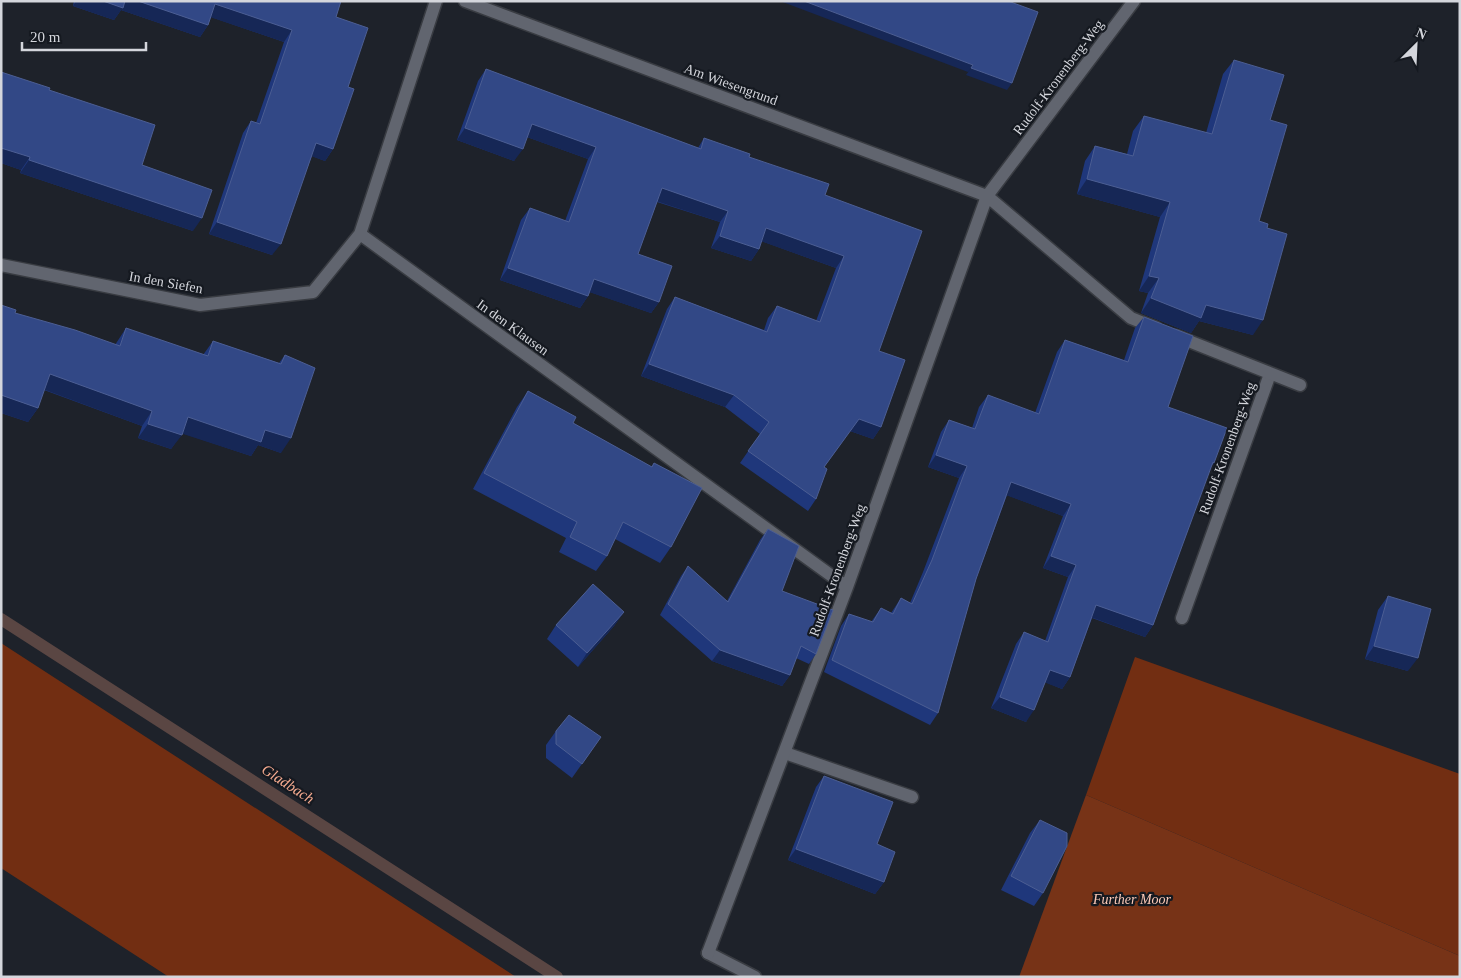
<svg xmlns="http://www.w3.org/2000/svg" width="1461" height="978" font-family="Georgia,serif">
<rect width="100%" height="100%" fill="#1e222a"/>
<path fill="#722e12" d="M1 643 516 977H169L1 868Z
M1135 657 1460 774V956L1086 795Z"/>
<path fill="#773317" d="M1086 795 1460 956V977H1019Z"/>
<g fill="none" stroke-linecap="round" stroke-linejoin="round">
<path stroke="#5a4643" stroke-width="12" d="M1 619 557 977"/>
<defs>
<path id="lane" d="M1182 618 1270 374
M785 753 912 797
M708 953 755 977"/>
<path id="street" d="M465 1 987 196 1131 318 1156 328
M360 234 847 587
M1 265 200 305 313 292 360 234 436 1
M1176 336 1300 385
M708 953 847 587 987 196 1134 1"/>
</defs>
<use href="#lane" stroke="#393c42" stroke-width="15"/>
<use href="#street" stroke="#393c42" stroke-width="15"/>
<use href="#lane" stroke="#61656f" stroke-width="12"/>
<use href="#street" stroke="#61656f" stroke-width="12"/>
</g>
<path fill="#1f377b" d="M74 1H341L336 17 348 87 333 149 325 161 312 156 272 255 209 234 243 133 251 121 256 123 284 42 211 17 208 25 200 37 121 10 114 20 73 6Z
M1234 60 1270 120 1259 221 1267 228 1253 335 1199 321 1191 333 1141 313 1148 293 1139 291 1160 217 1077 194 1085 161 1095 146 1127 154 1133 131 1144 116 1206 133 1223 74Z
M486 69 698 148 704 138 749 157 825 195 879 351 881 427 873 439 850 431 824 467 816 499 808 511 740 463 760 434 725 407 641 376 667 309 675 297 764 330 768 318 777 306 816 321 836 268 761 241 759 249 751 261 711 248 720 222 657 202 638 254 659 302 651 313 590 292 588 296 580 308 500 280 521 220 530 208 565 221 588 159 527 137 514 161 457 140 478 81Z
M1 72 49 90 142 165 193 231 20 173 21 170 1 163Z
M1 305 15 313 115 345 126 328 203 355 213 341 279 363 285 355 281 453 258 445 251 456 182 433 171 449 138 438 142 426 44 390 38 408 28 422 1 413Z
M1144 317 1168 407 1214 463 1210 468 1153 625 1145 637 1092 618 1070 677 1062 689 1045 682 1026 722 991 708 1016 644 1024 632 1045 641 1068 577 1043 568 1063 516 1007 495 976 579 938 713 930 725 824 672 841 626 849 614 871 622 881 608 891 613 901 598 910 603 923 572 959 478 928 467 941 432 949 420 972 428 979 407 988 395 1035 413 1057 352 1065 340 1124 360 1135 328Z
M528 391 573 423 651 467 654 463 671 547 660 563 615 539 607 556 596 571 559 552 566 538 473 489 517 407Z
M768 529 782 591 816 654 809 664 796 658 790 675 782 686 712 661 660 615 681 576 688 566 727 601 760 540Z
M1388 596 1408 671 1365 659 1378 610Z
M624 612 614 626 578 667 547 639 556 625Z
M556 731 601 737 572 778 546 758V745Z
M824 776 877 844 884 882 875 894 788 860 816 787Z
M1040 820 1043 893 1034 906 1001 890 1030 833Z"/>
<path fill="#162756" d="M76 1H138L208 25 200 37 121 10 114 20 73 6Z
M780 1H804L973 65 968 72Z
M215 4 292 30 284 42 207 16Z
M971 68 1012 83 1007 90 966 75Z
M532 124 596 147 588 159 524 136Z
M465 128 523 149 514 161 457 140Z
M316 143 333 149 325 161 308 155Z
M1 148 30 157 21 170 1 163Z
M29 160 202 218 193 231 20 173Z
M1087 179 1170 202 1160 217 1077 194Z
M662 188 728 211 720 222 653 200Z
M217 222 281 244 272 255 209 234Z
M766 228 844 256 836 268 758 240Z
M720 236 759 249 751 261 711 248Z
M508 268 588 296 580 308 500 280Z
M1149 276 1159 278 1148 293 1139 291Z
M594 279 659 302 651 313 586 291Z
M1151 298 1206 305 1263 320 1253 335 1199 321 1191 333 1141 313Z
M649 364 734 395 725 407 641 376Z
M50 374 152 411 142 426 40 388Z
M1 395 38 408 28 422 1 413Z
M188 417 265 430 291 438 281 453 258 445 251 456 177 432Z
M859 419 881 427 873 439 850 431Z
M148 424 182 435 171 449 138 438Z
M936 455 967 466 959 478 928 467Z
M1011 482 1071 504 1063 516 1003 494Z
M1051 556 1076 565 1068 577 1043 568Z
M1096 605 1153 625 1145 637 1088 616Z
M624 612 614 626 578 667 587 653Z
M1374 646 1418 658 1408 671 1365 659Z
M720 650 790 675 782 686 712 661Z
M1050 670 1070 677 1062 689 1041 681Z
M1000 697 1034 710 1026 722 991 708Z
M796 849 884 882 875 894 788 860Z"/>
<path fill="#324886" stroke="#4c5e93" d="M103 1H125L123 8Z
M138 1H341L336 17 368 28 348 87 354 89 333 149 316 143 281 244 217 222 251 121 260 124 292 30 215 4 208 25Z
M804 1H1008L1038 12 1012 83 971 68 973 65Z
M1234 60 1284 75 1270 120 1287 125 1259 221 1268 224 1267 228 1287 234 1263 320 1206 305 1201 318 1151 298 1159 278 1149 276 1170 202 1087 179 1095 146 1133 156 1144 116 1212 134Z
M486 69 701 149 704 138 750 154 749 157 829 184 825 195 922 231 879 351 905 360 881 427 859 419 824 467 827 469 816 499 748 451 769 422 734 395 649 364 675 297 767 332 777 306 820 322 844 256 766 228 759 249 720 236 728 211 662 188 638 254 672 266 659 302 594 279 588 296 508 268 530 208 569 222 596 147 532 124 523 149 465 128Z
M1 72 50 88 49 90 155 125 142 165 212 190 202 218 29 160 30 157 1 148Z
M1 305 16 310 15 313 75 330 120 346 126 328 208 356 213 341 281 364 285 355 315 368 291 438 265 430 261 442 188 417 182 435 148 424 152 411 50 374 38 408 1 395Z
M1144 317 1193 336 1168 407 1227 428 1214 463 1213 462 1153 625 1096 605 1070 677 1050 670 1034 710 1000 697 1024 632 1048 642 1076 565 1051 556 1071 504 1011 482 976 579 938 713 832 660 849 614 873 622 881 608 893 614 901 598 912 604 932 560 967 466 936 455 949 420 975 429 988 395 1039 414 1065 340 1128 362Z
M528 391 576 417 573 423 652 467 654 463 702 488 671 547 623 522 607 556 570 537 577 522 484 473Z
M768 529 799 546 782 591 833 610 816 654 801 646 790 675 720 650 668 604 688 566 728 602Z
M593 584 624 612 587 653 556 625Z
M1388 596 1431 609 1418 658 1374 646Z
M569 715 601 737 582 764 556 744V731Z
M824 776 893 802 877 844 895 852 884 882 796 849Z
M1040 820 1067 833V846L1043 893 1011 876Z"/>
<g text-anchor="middle" stroke-width="4.5" stroke-linejoin="round" paint-order="stroke">
<g font-size="14" fill="#d4d6dc" stroke="#151920">
<text transform="translate(1058 77) rotate(-53)" y="5">Rudolf-Kronenberg-Weg</text>
<text transform="translate(731 84) rotate(20)" y="5">Am Wiesengrund</text>
<text transform="translate(166 282) rotate(10)" y="5">In den Siefen</text>
<text transform="translate(513 327) rotate(36)" y="5">In den Klausen</text>
<text transform="translate(1227 448) rotate(-70)" y="5">Rudolf-Kronenberg-Weg</text>
<text transform="translate(837 570) rotate(-70)" y="5">Rudolf-Kronenberg-Weg</text>
</g>
<g font-size="14" font-style="italic" fill="#fdcab7" stroke="#151920">
<text x="1132" y="904">Further Moor</text>
</g>
<g font-size="15" font-style="italic" fill="#f4aa8f" stroke="#151920">
<text transform="translate(288 784) rotate(33)" y="5">Gladbach</text>
</g>
</g>
<rect width="1461" height="978" fill="none" stroke="#d4d6dc" stroke-width="5"/>
<g transform="translate(1416 45) rotate(24)" stroke="#151920" stroke-width="4" paint-order="stroke">
<path d="M0-4L9 19L0 12L-9 19Z" fill="#d4d6dc"/>
<text y="-8" font-size="14" font-weight="bold" text-anchor="middle" fill="#d4d6dc">N</text>
</g>
<path d="M22 42v8h124v-8" fill="none" stroke="#d4d6dc" stroke-width="2.5"/>
<text x="30" y="42" font-size="15" fill="#d4d6dc" stroke="#151920" stroke-width="4" paint-order="stroke">20 m</text>
</svg>
